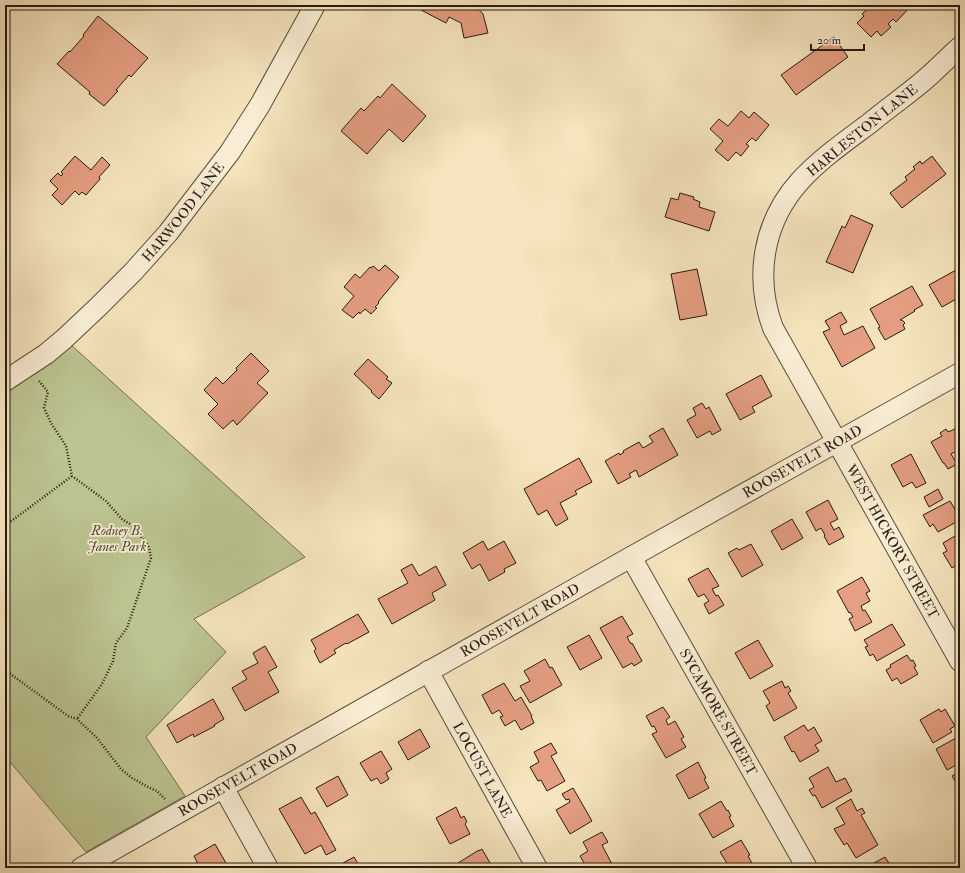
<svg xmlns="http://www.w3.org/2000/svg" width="965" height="873" font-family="'IM FELL Double Pica',serif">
<rect width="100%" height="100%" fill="#f6e5be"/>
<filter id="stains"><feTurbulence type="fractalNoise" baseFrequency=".005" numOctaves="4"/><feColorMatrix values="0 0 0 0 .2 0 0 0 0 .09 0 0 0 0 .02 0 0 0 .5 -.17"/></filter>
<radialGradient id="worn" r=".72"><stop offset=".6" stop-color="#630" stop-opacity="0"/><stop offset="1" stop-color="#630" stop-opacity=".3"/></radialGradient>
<path fill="#bcc591" stroke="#707051" d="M69 343 305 557 194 619 226 652 146 737 185 796 86 852 5 756V393L38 370Z"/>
<path fill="#e69f83" stroke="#251b11" d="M423 5H475L483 14 488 33 464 38 461 23 449 17 446 23 421 10Z
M872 5H908L910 7 896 22 893 19 888 24 891 27 881 36 877 31 871 37 857 23 864 16 862 14Z
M98 16 148 58 131 77 129 75 116 90 118 91 104 106 89 94 90 92 57 64 69 51 70 52 84 36 83 35Z
M834 37 848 57 796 95 781 75Z
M392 84 426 116 403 142 389 129 367 154 341 131 361 108 364 111 378 96 380 98Z
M741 111 749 118 754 112 769 125 756 141 752 138 746 144 749 146 741 156 736 152 728 161 715 150 723 141 710 129 719 119 728 126Z
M75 156 91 170 102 157 110 165 99 177 100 179 86 195 82 192 79 195 75 191 62 205 52 195 58 189 50 181 58 173 61 176 63 174 61 172Z
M932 156 946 174 902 208 890 193 907 180 905 177 915 169 913 167 920 161 922 164Z
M680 193 694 197 693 199 700 202 699 207 715 212 709 231 665 217 671 198 678 200Z
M851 215 873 225 853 273 826 262 842 226 845 228Z
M385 265 399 277 378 302 379 303 375 307 377 308 371 314 365 309 360 314 359 312 353 318 342 310 354 296 344 287 355 274 360 278 370 267 371 268 373 266 379 271Z
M960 265V294L957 296 958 298 942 307 929 285 956 270 955 268Z
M697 269 707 315 680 320 671 274Z
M912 286 923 305 914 310 915 311 900 320H902L905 323 903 325 905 329 885 340 878 328 880 327 870 309Z
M841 312 847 322 840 326 844 335 863 326 875 348 842 367 823 332 830 329 825 321Z
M251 353 269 371 257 383 268 393 237 425 233 420 223 429 208 414 218 404 204 390 216 377 223 384 237 370 236 368Z
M368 359 388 377 386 379 392 383 379 399 371 392 372 391 354 374Z
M761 375 772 396 752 407 755 412 740 420 726 394Z
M702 403 706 409 709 407 721 430 712 435 710 431 697 438 687 420 696 415 693 408Z
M663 428 678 455 639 477 636 470 629 474 631 477 618 484 605 461 619 453 620 455 624 452 623 451 639 442 643 448 653 442 649 436Z
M946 429 948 432 955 429 960 438V449L951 454 957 464 948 469 944 463H943L931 442 942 436 940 433Z
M911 454 926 483 916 488 912 482 903 487 891 465Z
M579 458 592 482 575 491 577 494 560 503 568 519 556 526 547 510 538 515 524 489Z
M938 489 943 499 929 507 924 497Z
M828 500 838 519 830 523 834 530 839 527 844 537 829 545 824 536 825 535 821 528 816 531 806 512Z
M950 501 960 518V520L938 532 933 524 930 527 923 515Z
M792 519 803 538 782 550 771 531Z
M960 533V563L952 568 943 553 947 551 943 543Z
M483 541 488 550 504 541 516 563 504 569 505 572 489 581 480 564 472 569 463 553Z
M751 544 763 565 742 577 728 553 737 548 739 550Z
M412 564 419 576 436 566 446 585 432 593 435 600 392 624 378 599 408 583 401 570Z
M708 568 719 586 712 589 716 596 718 595 724 605 709 614 704 604 709 601 704 594 698 597 688 579Z
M862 577 870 591 866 593 870 601 861 606 863 611 865 610 872 622 855 631 849 619 853 617 850 612 849 613 837 591Z
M358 614 369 632 347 644 346 643 334 650 336 653 320 663 314 651 316 649 311 640Z
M622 616 633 634 627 637 631 644 632 643 642 661 634 666 632 663 623 668 600 628Z
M892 624 905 645 877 661 873 654 870 656 865 647 868 646 864 640Z
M589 635 602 658 580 670 567 647Z
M758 640 773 666 750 679 735 653Z
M265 646 277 667 268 672 279 692 245 711 232 688 247 679 242 671 258 663 253 653Z
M907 655 911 661 913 660 916 666 914 667 918 674 901 684 897 678 892 681 886 670 891 667 890 665Z
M545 659 550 668 552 667 562 685 530 703 520 686 530 681 524 671Z
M782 681 785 688 788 686 791 691 788 693 797 708 774 721 766 706 770 703 763 691Z
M504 683 515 701 521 697 532 716H531L534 723 521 730 515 720 505 726 500 717 503 716 499 710 492 714 482 695Z
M213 699 224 719 214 725 215 726 194 737 193 734 177 743 167 725Z
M663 707 670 717 666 720 668 725 675 721 684 737 681 739 686 747 666 758 652 734 657 732 654 726 652 727 646 716Z
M939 709 941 712 945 709 955 726 950 729 952 732 933 743 920 720Z
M804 725 808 731 814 727 822 741 815 745 819 751 800 762 794 751 792 752 784 737Z
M420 729 430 747 408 760 398 742Z
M956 738 957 740 960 738V763L947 770 936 749Z
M551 743 557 753 551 756 565 781 547 791 541 780 538 781 530 767 539 762 534 752Z
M381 751 392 769 386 773 389 779 381 784 377 778 371 781 360 763Z
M698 762 706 778 704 779 709 788 689 799 676 775Z
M828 767 836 782 845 778 852 791 822 808 815 795 813 796 809 790 814 787 809 778Z
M960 771V789L952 776Z
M338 776 348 795 327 807 316 788Z
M573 788 592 821 570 834 556 810 570 802 569 799 566 800 562 794Z
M301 797 311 814 315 812 336 850 326 855 321 845 305 854 279 809Z
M851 799 857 811 862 808 865 813 861 815 878 845 856 858 847 843 844 845 834 829 845 824 836 808Z
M721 801 727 811 728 810 731 816 729 817 734 826 713 838 699 814Z
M456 807 461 818 464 816 467 822 465 824 470 834 450 844 436 818Z
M602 832 608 842 602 845 614 868H587L580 856 588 851 583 842Z
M741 840 750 855 748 856 754 867 752 868H730L720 852Z
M215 844 226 863 217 868H200L194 856Z
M482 849 493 868H461L458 863 479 850V851Z
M354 857 360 867 358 868H334Z
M885 857 892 868H865Z"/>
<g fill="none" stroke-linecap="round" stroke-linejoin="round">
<defs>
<g id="minor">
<path id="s1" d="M960 47C950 56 940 66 929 76 910 93 889 107 870 123 846 141 820 159 800 181 763 222 754 277 773 328L960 661"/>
<path id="s2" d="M5 381 46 354 64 339 98 307 133 272 168 233 230 152 260 105 315 5"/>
<path id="s3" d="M631 557 807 868"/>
<path id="s4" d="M428 671 537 868"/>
<path d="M223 787 268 868"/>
<path id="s5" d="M81 868 631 557 960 373"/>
</g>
</defs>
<use href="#minor" stroke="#594e3c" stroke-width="22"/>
<path stroke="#251b11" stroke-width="2.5" stroke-dasharray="1 2" stroke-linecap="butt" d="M39 381 48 392 44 408 51 423 66 446 72 476 106 501 122 519 133 526 149 547 151 558 127 628 116 643 113 661 102 684 77 719
M5 523 10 522 72 476
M5 670 68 716 77 719 97 738 121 769 132 778 148 787 157 791 166 800"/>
<use href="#minor" stroke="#f9eed5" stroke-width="20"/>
</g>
<g text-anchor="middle" stroke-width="3.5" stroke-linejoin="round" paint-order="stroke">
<g font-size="14" fill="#251b11" stroke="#f9eed5">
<text transform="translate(862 130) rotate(-39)" y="5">HARLESTON LANE</text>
<text dy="5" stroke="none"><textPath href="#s2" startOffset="247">HARWOOD LANE</textPath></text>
<text dy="5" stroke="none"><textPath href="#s5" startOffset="828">ROOSEVELT ROAD</textPath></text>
<text dy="5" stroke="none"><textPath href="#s1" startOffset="611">WEST HICKORY STREET</textPath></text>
<text dy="5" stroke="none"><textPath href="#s5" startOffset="504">ROOSEVELT ROAD</textPath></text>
<text dy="5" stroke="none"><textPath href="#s3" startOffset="178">SYCAMORE STREET</textPath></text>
<text dy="5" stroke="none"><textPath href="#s4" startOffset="113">LOCUST LANE</textPath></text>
<text dy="5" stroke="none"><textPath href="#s5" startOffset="180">ROOSEVELT ROAD</textPath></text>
</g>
<g font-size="14" font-style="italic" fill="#524e37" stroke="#f9eed5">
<text x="117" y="535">Rodney B.<tspan x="117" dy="16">Janes Park</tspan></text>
</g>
</g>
<rect width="965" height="873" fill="none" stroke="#f6e5be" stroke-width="20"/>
<rect x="6" y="6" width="953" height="861" fill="none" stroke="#251b11" stroke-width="2"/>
<rect x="10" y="10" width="945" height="853" fill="none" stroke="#251b11"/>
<path d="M811 44v6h53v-6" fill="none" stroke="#251b11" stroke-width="2"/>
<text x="817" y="44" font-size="12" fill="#251b11" stroke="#f9eed5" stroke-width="3" paint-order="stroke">20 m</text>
<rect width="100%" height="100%" filter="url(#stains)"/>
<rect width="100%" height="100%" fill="url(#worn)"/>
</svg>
